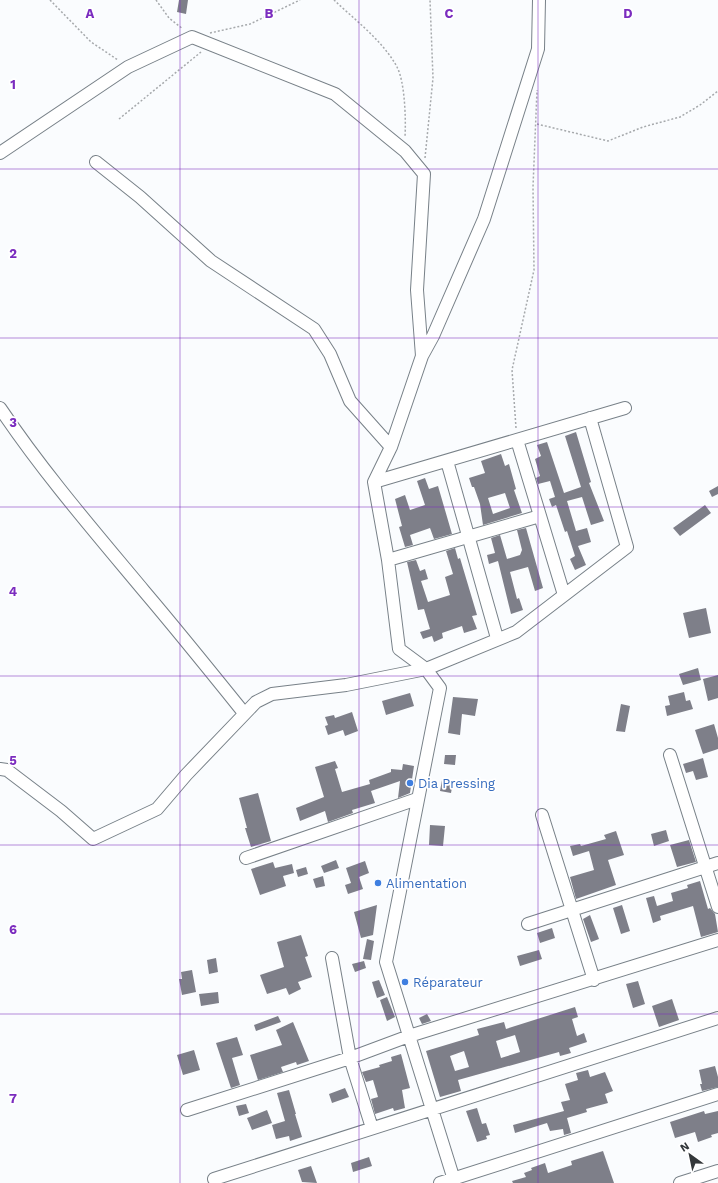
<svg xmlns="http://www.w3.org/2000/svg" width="718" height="1183" font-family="'Work Sans',sans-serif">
<rect width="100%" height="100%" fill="#fafcfe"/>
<path fill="#7e7f89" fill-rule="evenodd" d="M179 0H188L186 14 177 12Z
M576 432 591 482 589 483 604 521 591 525 582 497 567 501 576 531 587 528 591 542 578 546 586 565 575 570 570 559 575 556 567 531 565 532 556 505 552 507 549 499 555 497 550 481 538 484 536 478 540 476 535 459 541 456 537 445 547 442 564 493 581 487 565 436Z
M501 454 505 466 509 464 516 489 514 490 522 513 483 525 480 504 474 487H472L469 478 485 473 481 461ZM505 493 510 508 493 514 488 498Z
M425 478 429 489 438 486 452 534 434 539 430 528 410 535 413 545 405 547 399 527 402 526 395 499 405 495 410 510 425 505 417 481Z
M718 486V494L712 497 709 491Z
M705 505 711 513 680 536 673 528Z
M526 528 543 588 535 591 528 567 510 572 517 599 519 598 523 610 511 614 498 561 489 564 487 555 495 553 491 538 500 535 507 559 520 555 522 550 517 530Z
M455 548 458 559 460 558 477 615 472 616 477 629 464 633 462 626 442 633 443 638 434 642 432 636 423 639 420 632 430 629 424 609 418 610 407 562 416 560 420 571 425 569 428 579 421 581 428 602 450 595 445 577 453 574 446 551Z
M706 608 711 633 689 638 683 613Z
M698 668 701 680 683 685 679 674Z
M718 675V698L708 701 703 679Z
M684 692 686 701 690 700 693 709 667 716 665 706 670 705 668 696Z
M410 693 414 706 386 715 382 701Z
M453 697 478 699 475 716 462 714 460 735 448 733Z
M621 704 630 706 625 732 616 731Z
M352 712 358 731 345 736 343 730 328 735 325 726 328 725 325 717 334 715 335 718Z
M714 724 718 738V749L703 754 695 730Z
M445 755H456L455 765 444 764Z
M703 758 708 777 696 780 693 771 686 773 683 764Z
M335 761 338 768 335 769 342 792 370 784 369 780 391 772V769L402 770 403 764 414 766 410 793 398 798 400 781 371 791 375 803 352 810 353 813 328 822 325 811 300 821 296 808 324 797 315 767Z
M442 780 453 782 451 793 440 791Z
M258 793 271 841 251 847 245 828H247L239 798Z
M430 825 445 826 443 846 429 845Z
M666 830 669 841 654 846 651 834Z
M616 831 624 855 608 860 616 885 576 899 570 877 594 870 589 851 573 856 570 846 580 844 581 846 606 839 604 835Z
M689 840 696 862 677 867 670 845Z
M336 860 339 868 324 873 321 866Z
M365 861 369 873 359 877 363 889 348 894 345 885 351 883 346 868Z
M273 862 275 868 292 864 294 873 283 876 286 886 260 895 251 869Z
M306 867 308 874 298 877 296 870Z
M323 876 325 886 316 888 313 879Z
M700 881 708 909 710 908 715 914 718 932 701 937 693 906 660 916 661 920 653 923 646 898 654 896 657 906 673 901 671 893 688 888 687 885Z
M377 905 373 935 361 938 354 912Z
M622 905 630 931 621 934 613 908Z
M590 915 599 939 591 942 583 919Z
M552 928 555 938 540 943 537 933Z
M301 935 308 956 305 957 312 977 298 982 301 989 289 995 286 988 267 994 260 975 284 967 277 942Z
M367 939 374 941 371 960 363 959Z
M539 950 542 959 520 966 517 956Z
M216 958 218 972 209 974 207 960Z
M364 961 366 968 355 972 352 964Z
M192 970 196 992 182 995 179 979H182L181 972Z
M379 980 385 995 377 998 372 982Z
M638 981 645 1004 633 1008 626 984Z
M218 992 219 1003 201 1006 199 994Z
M387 997 395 1017 387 1021 380 1000Z
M672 999 679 1020 659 1027 652 1006Z
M575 1007 578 1017 572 1019 577 1036 584 1033 587 1042 569 1048 571 1053 560 1056 559 1052 458 1080 461 1091 440 1097 426 1051 479 1035 477 1029 504 1022 506 1029ZM515 1035 520 1052 501 1058 496 1041ZM464 1051 469 1067 455 1071 450 1056Z
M427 1014 431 1021 422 1024 419 1018Z
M278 1016 281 1022 256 1031 254 1025Z
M293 1022 309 1061 297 1065 296 1062 281 1067 283 1072 258 1080 250 1055 282 1045 276 1030Z
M237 1037 243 1055 232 1058 240 1085 231 1088 216 1043Z
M194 1050 200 1070 183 1075 177 1055Z
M401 1054 410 1088 402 1090 405 1108 394 1111 393 1108 375 1114 371 1099 378 1097 373 1080 366 1082 362 1072 380 1067 379 1065 392 1061 391 1057Z
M715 1066 718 1077V1087L702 1091 700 1084H702L699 1070Z
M588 1070 590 1077 605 1072 613 1091 605 1094 608 1103 586 1109 587 1112 567 1118 571 1133 564 1135 563 1129 550 1131 547 1123 515 1133 513 1125 564 1111 561 1102 570 1100 565 1084 578 1080 576 1073Z
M345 1088 349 1097 332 1103 329 1094Z
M289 1090 296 1114H295L302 1137 290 1141 289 1136 276 1139 272 1125 285 1121 277 1093Z
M246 1104 249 1113 239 1116 236 1106Z
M477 1108 482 1124 486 1123 490 1135 486 1136 487 1139 477 1142 466 1111Z
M267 1110 272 1123 252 1130 247 1118Z
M704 1111 705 1114 718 1111V1133L711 1135 712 1137 698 1142 695 1132 675 1138 670 1122Z
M603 1151 614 1183H513L512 1181 526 1177 524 1173 532 1170 531 1168 545 1163 548 1173 572 1165 571 1161Z
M369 1157 372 1166 353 1172 351 1163Z
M311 1166 317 1183 302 1182 298 1170Z"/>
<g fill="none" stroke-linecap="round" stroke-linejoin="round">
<defs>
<path id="minor" d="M0 153 128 67 192 37 335 94 405 151 424 174 417 290 422 356
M96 162 140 197 211 261 314 329 330 354 350 401 391 447
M0 408C43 472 94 531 144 591 178 631 211 672 244 713
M517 440 564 595
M447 461 497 638
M374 482 625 408
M388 560 540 516
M670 755 718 907
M0 769 7 770 61 811 93 839 157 809 186 775 256 702 272 694 346 685 426 669 516 632 627 547 590 418
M542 815 594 980
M246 858 417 799
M528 924 718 863
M332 958 350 1058 372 1128
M187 1110 350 1058 409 1036 718 940
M214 1179 718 1018
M440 1183 718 1094
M455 1183 386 962 440 688 426 669 399 649 388 560 374 482 391 447 422 356 433 336 484 219 538 49 539 0
M680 1183 718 1171"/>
</defs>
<use href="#minor" stroke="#788188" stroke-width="14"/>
<path stroke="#a6a9ac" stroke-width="1.5" stroke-dasharray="2 2" stroke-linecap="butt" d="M50 0 91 42 118 60
M156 0 169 18 183 29
M334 0C355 20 383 41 397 67 405 82 406 120 405 137
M210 33 250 24 300 0
M119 119 201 52
M537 124 608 141 643 127 680 117 700 105 718 91
M425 158 433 78 430 0
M516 428 512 370 534 270 533 187 537 90"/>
<use href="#minor" stroke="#fff" stroke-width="12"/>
</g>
<path fill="none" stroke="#7b2cbf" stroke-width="1" stroke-opacity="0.55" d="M180 0V1183M359 0V1183M538 0V1183M0 169H718M0 338H718M0 507H718M0 676H718M0 845H718M0 1014H718"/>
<g fill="#3f7fe0" stroke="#fff" stroke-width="1.5">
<circle cx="410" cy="783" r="4"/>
<circle cx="378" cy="883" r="4"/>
<circle cx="405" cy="982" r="4"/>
</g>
<g text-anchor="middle" stroke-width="3.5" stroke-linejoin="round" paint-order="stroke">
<g font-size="13" fill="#366cbe" stroke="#fff" text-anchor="start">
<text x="418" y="788">Dia Pressing</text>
<text x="386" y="888">Alimentation</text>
<text x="413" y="987">Réparateur</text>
</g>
</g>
<g font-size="13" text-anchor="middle" font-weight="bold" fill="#7b2cbf" stroke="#fff" stroke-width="3.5" stroke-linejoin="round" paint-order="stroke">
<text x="90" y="18">A</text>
<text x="269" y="18">B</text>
<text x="449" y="18">C</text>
<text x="628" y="18">D</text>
<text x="13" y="89">1</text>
<text x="13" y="258">2</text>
<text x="13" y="427">3</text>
<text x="13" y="596">4</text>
<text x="13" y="765">5</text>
<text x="13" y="934">6</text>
<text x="13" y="1103">7</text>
</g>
<g transform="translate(690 1155) rotate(327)" stroke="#ffffff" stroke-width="3" paint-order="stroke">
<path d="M0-3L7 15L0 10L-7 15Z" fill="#33373a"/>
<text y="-6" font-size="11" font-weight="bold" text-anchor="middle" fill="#33373a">N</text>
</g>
</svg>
